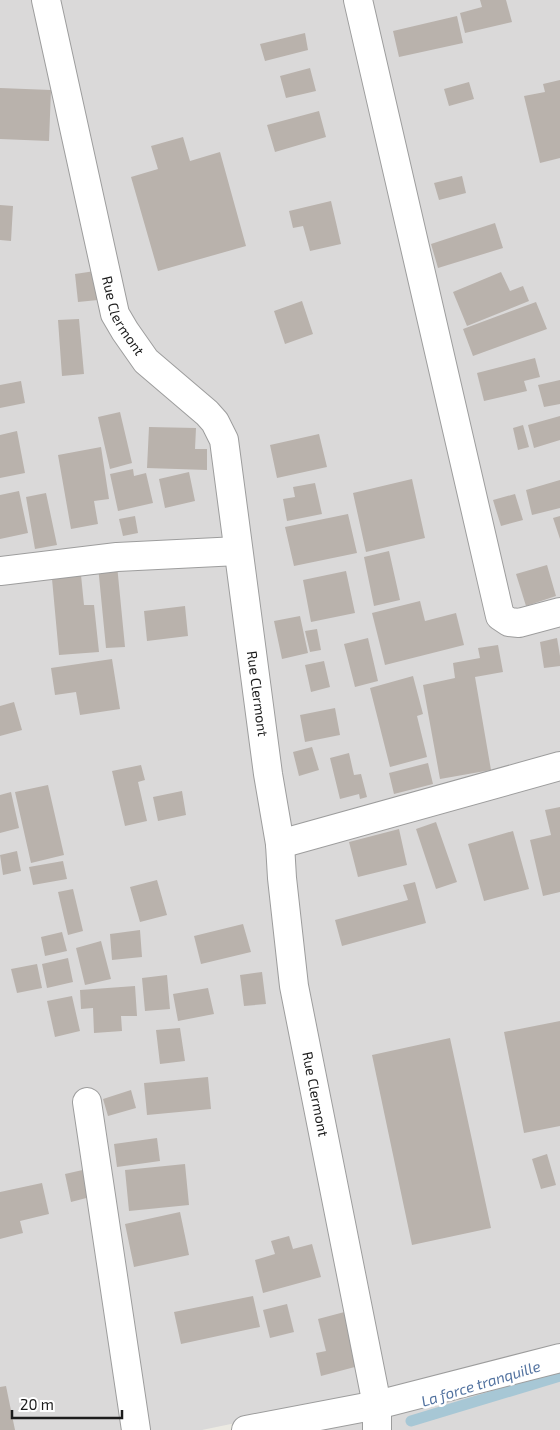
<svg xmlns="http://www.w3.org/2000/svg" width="560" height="1430" font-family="'Exo 2',sans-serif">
<rect width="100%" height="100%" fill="#eceae2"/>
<path fill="#dad9d9" d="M0 0H560V1356L202 1430H0Z
M560 1372V1430H316Z"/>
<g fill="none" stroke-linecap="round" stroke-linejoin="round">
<path stroke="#a7c7d5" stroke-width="11" d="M411 1421 560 1376"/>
</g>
<path fill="#b9b2ac" d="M480 0H506L512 22 465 33 460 13 482 7Z
M457 16 463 43 399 57 393 31Z
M305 33 308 50 265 61 260 44Z
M310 68 316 91 286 98 280 76Z
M560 80V158L540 163 524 96 545 92 543 84Z
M469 82 474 99 449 106 444 89Z
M0 88 51 90 49 141 0 139Z
M319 111 326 137 275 152 267 125Z
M183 137 190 161 220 152 246 246 158 271 131 177 158 169 151 146Z
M462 176 466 193 439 200 434 183Z
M331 201 341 244 310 251 303 226 293 228 289 211Z
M0 205 13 206 11 241 0 240Z
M495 223 503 248 438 268 431 244Z
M95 271 98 300 78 302 75 274Z
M501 272 510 291 523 286 529 301 467 326 453 292Z
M302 301 313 334 285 344 274 311Z
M536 302 547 329 473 356 463 329Z
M79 319 84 374 62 376 58 320Z
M535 358 540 377 524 381 527 391 484 401 477 373Z
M560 380V404L544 407 538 385Z
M21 381 25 403 0 408V385Z
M120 412 132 463 110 469 98 417Z
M560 416V440L534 448 528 425Z
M523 425 529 447 518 450 513 428Z
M149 427 196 428 195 449H207V470L147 468Z
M17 431 25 473 0 478V435Z
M319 434 327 467 277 478 270 445Z
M101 447 109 499 94 501 98 524 71 529 58 455Z
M133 469 134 476 146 473 153 503 118 511 110 474Z
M189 472 195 501 165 508 159 479Z
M412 479 425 538 366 552 353 493Z
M560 480V508L532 515 526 490Z
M315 483 322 514 287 521 283 499 295 497 293 487Z
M19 491 28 533 0 539V495Z
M46 493 57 545 35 549 26 497Z
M515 494 523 520 501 526 493 500Z
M348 514 357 553 294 566 285 527Z
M135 516 138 533 123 536 119 519Z
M560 516V539L553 518Z
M389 551 400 600 374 606 364 557Z
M80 565 84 605H94L99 652 59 655 51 568Z
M117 565 125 647 106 648 98 566Z
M547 565 556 596 526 606 516 574Z
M346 571 355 613 311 622 303 580Z
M420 601 425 621 456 613 464 645 385 665 372 613Z
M185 606 188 636 147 641 144 611Z
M300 616 308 653 282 659 274 621Z
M317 629 321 650 310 652 305 631Z
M368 638 378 681 355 687 344 644Z
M557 638 560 656V666L544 668 540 642Z
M498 645 503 672 475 677 491 770 440 779 423 685 455 678 453 663 480 658 478 648Z
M112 659 120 709 80 715 76 692 55 695 51 668Z
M324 661 330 687 311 692 305 665Z
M413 676 423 714 417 716 427 757 390 767 370 688Z
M14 702 22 730 0 736V706Z
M335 708 340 735 305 742 300 715Z
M312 747 319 770 299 776 293 752Z
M349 753 354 775 361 774 367 797 360 799 359 794 340 799 330 758Z
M428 763 433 784 394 794 389 773Z
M141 765 145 780 138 782 147 821 125 826 112 771Z
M48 785 64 855 31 863 15 792Z
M182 791 186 815 158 821 153 797Z
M11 792 19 828 0 833V795Z
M560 807V892L543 896 530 840 551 835 545 810Z
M436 822 457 882 436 889 416 829Z
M399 829 407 865 358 877 349 842Z
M513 831 529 889 484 901 468 844Z
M17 851 21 871 3 875 0 855Z
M63 861 67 879 33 885 29 867Z
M157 880 167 915 140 922 130 887Z
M415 882 426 923 342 946 335 920 408 900 403 885Z
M73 889 83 931 68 935 58 892Z
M243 924 251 952 201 964 194 936Z
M140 930 142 957 112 960 110 934Z
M62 932 67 951 45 956 41 937Z
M101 941 111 979 85 985 76 948Z
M68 958 73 982 47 988 42 964Z
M37 964 42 988 17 993 11 969Z
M262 972 266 1004 244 1006 240 975Z
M167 975 170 1009 145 1011 142 978Z
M135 986 137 1016H121L122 1031 94 1033 93 1008 81 1009 80 990Z
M208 988 214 1014 178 1021 173 994Z
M72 996 80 1031 55 1037 47 1001Z
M560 1021V1126L524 1133 504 1032Z
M180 1028 185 1061 160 1064 156 1030Z
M450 1038 491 1228 412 1245 372 1055Z
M208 1077 211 1109 147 1115 144 1083Z
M131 1090 136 1108 108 1116 103 1099Z
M157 1138 160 1161 117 1167 114 1144Z
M547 1154 556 1185 541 1189 532 1159Z
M185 1164 189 1205 129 1211 125 1170Z
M87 1169 94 1196 71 1202 65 1174Z
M42 1183 49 1214 20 1221 23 1233 0 1239V1192Z
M180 1212 189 1255 134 1267 125 1224Z
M289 1236 293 1249 312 1244 321 1277 263 1293 255 1260 275 1254 271 1241Z
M253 1296 260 1327 181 1344 174 1312Z
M287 1304 294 1332 270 1338 263 1310Z
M352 1310 366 1364 321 1376 316 1353 326 1351 318 1319Z
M6 1386 15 1430H0V1387Z"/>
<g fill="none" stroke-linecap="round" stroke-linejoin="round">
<defs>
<g id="minor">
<path id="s1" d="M46 0 115 314 125 331 146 361 207 413 215 422 224 440 268 774 280 844 282 878 294 986 377 1405V1430"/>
<path d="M358 0 500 616 509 622 519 623 560 612"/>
<path d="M0 571 117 557 238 551"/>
<path d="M280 844 560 766"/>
<path d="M87 1102 136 1430"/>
<path d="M246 1430 377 1405 560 1358"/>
</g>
</defs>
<use href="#minor" stroke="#9d9d9d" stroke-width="30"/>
<use href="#minor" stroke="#fff" stroke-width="28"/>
</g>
<g text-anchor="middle" stroke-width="5" stroke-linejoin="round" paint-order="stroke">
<g font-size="14" fill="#1c1c1c" stroke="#fff">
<text dy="5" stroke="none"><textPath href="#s1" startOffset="326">Rue Clermont</textPath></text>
<text dy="5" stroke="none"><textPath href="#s1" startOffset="746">Rue Clermont</textPath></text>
<text dy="5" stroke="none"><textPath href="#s1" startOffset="1151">Rue Clermont</textPath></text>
</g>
<g font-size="15" font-style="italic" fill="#5373a0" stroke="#fff">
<text transform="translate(481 1384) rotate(-17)" y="5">La force tranquille</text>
</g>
</g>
<path d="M12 1410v8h110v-8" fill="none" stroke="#1c1c1c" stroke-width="2.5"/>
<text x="20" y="1410" font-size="15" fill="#1c1c1c" stroke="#ffffff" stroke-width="4" paint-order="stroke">20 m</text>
</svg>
